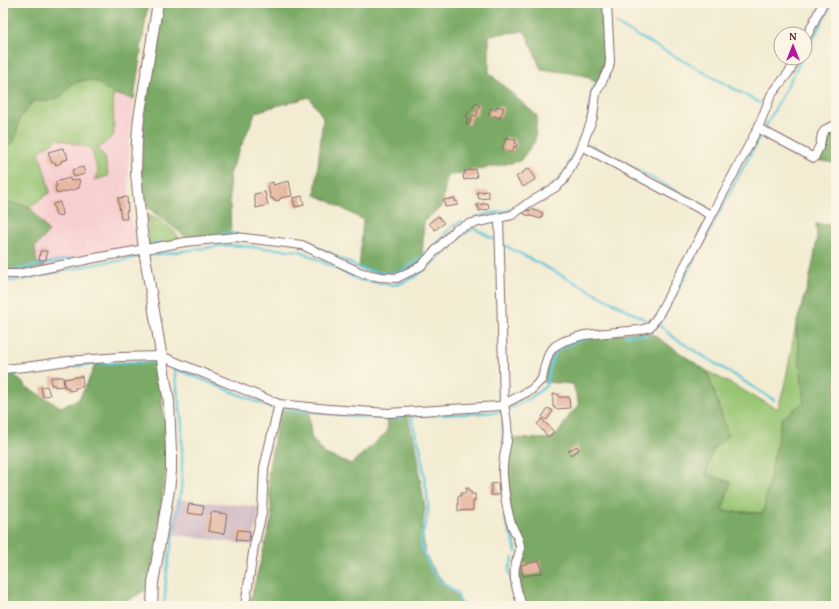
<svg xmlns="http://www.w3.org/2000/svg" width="839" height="609" font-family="'Gentium Book Plus',serif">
<rect width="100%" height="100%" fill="#fcf5e5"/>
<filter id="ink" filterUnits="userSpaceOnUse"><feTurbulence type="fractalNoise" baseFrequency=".025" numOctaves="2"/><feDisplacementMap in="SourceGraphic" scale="8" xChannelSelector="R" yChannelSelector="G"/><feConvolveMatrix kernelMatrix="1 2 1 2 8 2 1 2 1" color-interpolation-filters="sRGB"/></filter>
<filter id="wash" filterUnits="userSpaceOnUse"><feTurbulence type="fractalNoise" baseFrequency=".012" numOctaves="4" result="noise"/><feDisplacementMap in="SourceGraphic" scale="16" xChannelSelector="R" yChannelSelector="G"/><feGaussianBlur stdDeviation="0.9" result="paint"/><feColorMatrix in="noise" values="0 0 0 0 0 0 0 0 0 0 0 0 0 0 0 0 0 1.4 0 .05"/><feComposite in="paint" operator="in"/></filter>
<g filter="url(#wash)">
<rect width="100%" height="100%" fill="#f3ecd3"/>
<path fill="#f7cfd1" d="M113 94 134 99 129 142 128 174 131 218 136 248 45 267 37 262 35 247 49 232 30 207 49 192 39 151 58 139 91 148 98 172 94 180 108 176 98 149 114 135Z"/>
<path fill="#d2bdc6" d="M176 499 260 507 252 545 169 534Z"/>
<path fill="#98c573" stroke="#71724f" d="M86 80 97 82 113 94 114 135 98 149 105 157 108 176 94 180 98 172 91 148 58 139 39 151 50 192 30 207 3 201V148L14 142 20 118 33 101H48L62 96 72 83Z
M146 215C153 215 174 229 178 236 179 237 179 240 180 242L148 246V224Z
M796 325 804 403 782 418 763 513 722 511 706 475 713 449 728 435 707 371 776 408H778L785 383Z"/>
<path fill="#7aaa65" stroke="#626448" d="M3 3H148L134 99 113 94 97 82 86 80 72 83 62 96 48 101H33L20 118 14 142 3 148Z
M163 3H566L567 7 605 4 609 59 599 84 583 75 541 69 525 31 489 35V73L537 116 535 141 520 161 447 176 442 206 424 221 422 263 396 275 381 274 359 269 363 220 329 201 315 195 323 117 309 97C291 103 273 106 256 112L229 174 231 235 190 240 153 212 142 200 141 142 145 110Z
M836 128V606H524L516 568 522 553 512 520 505 477 510 438 549 439 557 435 571 413 579 405 573 384 543 382 550 357 556 349 574 340 592 336 648 331 707 371 728 435 713 449 706 474 731 482 722 511 763 513 782 418 804 402 796 325 809 281 814 258 817 236 816 224 836 225 834 163 816 160 824 134Z
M3 201 30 207 49 232 35 247 37 262 45 267 18 272 3 271Z
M156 361 158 367 167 441 166 465 158 533 149 588 118 606H3V373L12 372 28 388 61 407 78 400 86 386 96 363Z
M282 408 309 410 311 437 325 454 351 464 387 432 388 416 408 415 409 423 417 451 419 464V473L425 508 422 528 425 554 435 572 465 606H249L272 517 268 473 280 409Z"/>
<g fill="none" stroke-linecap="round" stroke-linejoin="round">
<path stroke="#5dc5da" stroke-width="2.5" d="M616 24 760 103
M805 53 832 3
M588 119 592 92 594 86
M765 128 802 58
M761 134 659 326 663 328 676 339 774 400
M592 146 706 207
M567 165 581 137
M551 185 558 181 563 174
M474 218 488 214 507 211 522 203
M214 235 232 233 237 234
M282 239 305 241 362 269 385 273H395L406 269 427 253 453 226 461 222
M151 244 162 242
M506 246 648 321
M153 255 228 245 300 251 360 280 392 285 399 284 416 276 435 261 457 238 474 228 495 240
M13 270 73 258
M3 281H10L23 279 106 262 119 261 136 257
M626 335H648L649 333
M174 368 272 408
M3 375 92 364 153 362
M511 408 530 398 546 386 553 356 558 350 576 341 589 338
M284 409 384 419 403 418
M411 416 412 423 420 447 428 501V513L421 541V546L432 571 440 581 456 592 458 595 460 606
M411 416 502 412V413
M503 443V422
M505 517C507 529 516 540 516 552
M512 584 509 569 513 558
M164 606 167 570 181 491 182 469V423L174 368"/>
</g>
<g id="blocks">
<path fill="#e7b7a1" d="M475 103 480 105 477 112 478 113 476 116 473 115 469 125 466 124 468 118 466 117 469 110 471 111Z
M497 106 504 108 500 118 493 116 492 117 488 115 491 108 495 110Z
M506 137 516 140 515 143 517 144 516 147 514 146 512 153 502 149Z
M63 148 64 152H66L68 159 61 161V163L56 165 55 162 52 163 48 152Z
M83 167 85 174 74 177 72 170Z
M529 168 536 179 523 187 516 177Z
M475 169 477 177 464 180 463 175 465 174V171Z
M70 178V181L79 179 80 185 79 186V188L57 194 55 187 57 186 55 182Z
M289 181 292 196 280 198V200L274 201 273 198 271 199 268 186H269V183L273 182V185Z
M488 191 489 198 479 199 477 192Z
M265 192 268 205 256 208 254 194Z
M302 196 304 205 295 207 293 198Z
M127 197 128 211H126L127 219H121L118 198Z
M455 198V202L457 201 458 205 445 207 444 200Z
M60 202 62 215 56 216 53 204Z
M488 203 489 209 479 211V207H477V205Z
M530 209 543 213 541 219 524 214 525 210 530 211Z
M438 216 444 223 435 230 429 223Z
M40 251H47L46 260H39Z
M82 376 83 387 75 388V390L69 391 68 387 65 388 64 379Z
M51 377H63L64 386 55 387V385H51Z
M47 386 50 395 43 397 41 387Z
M553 394H558L559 397H569L570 408 555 409V407H553Z
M548 408 553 411 547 420 542 417Z
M542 419 554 432 548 437 537 424Z
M577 446 579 450 571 455 568 451Z
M498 483 499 495H491V484Z
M466 488H469V491H471V494H475V501H473V510L458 511V496H461V493H466Z
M189 504 204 506 202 515 187 513Z
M211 512 227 514 224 534 208 531Z
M238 530 250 531 249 541 236 540Z
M540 561 542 573 523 576 521 565Z"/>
</g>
</g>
<g filter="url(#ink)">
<use href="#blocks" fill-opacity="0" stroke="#856766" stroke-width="1"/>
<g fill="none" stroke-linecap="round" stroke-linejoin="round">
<defs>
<path id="minor" d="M805 40 823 3
M758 128 814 158 820 145 822 134 826 129 836 125
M582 146 711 215
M499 218 504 404C506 416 509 429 507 441 505 452 502 463 503 475 504 490 506 506 510 520 512 529 519 537 520 546 521 553 516 560 515 567 513 580 518 594 522 606
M3 274H18L95 258 185 242 236 237 302 245 362 273 380 277 397 278 421 266 455 230 469 224 512 215 527 204 556 187 563 181 582 146 593 117 596 93 609 68 610 61 607 3
M3 369 25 367 68 361 120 357 161 356 279 404 329 409 388 413 499 406 504 404 531 390 542 379 545 365 549 353 555 346 564 341 584 335 640 330 650 327 658 316 758 128 771 95 790 71 796 58
M245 606 254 546 262 513 264 468 279 404"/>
<path id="tertiary" d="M152 606 153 583 169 490 171 471V452L169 402 144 250 139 204 136 173 137 139 139 118 158 3"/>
</defs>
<use href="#minor" stroke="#856766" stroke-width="10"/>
<use href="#tertiary" stroke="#856766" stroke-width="12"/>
<use href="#minor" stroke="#fff" stroke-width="8"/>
<use href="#tertiary" stroke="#fff" stroke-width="10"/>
</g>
</g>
<rect width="839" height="609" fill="none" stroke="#fcf5e5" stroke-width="16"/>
<g transform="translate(793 46)"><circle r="19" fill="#fcf5e5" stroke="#b59f9b"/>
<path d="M0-3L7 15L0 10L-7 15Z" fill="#b5179e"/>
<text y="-6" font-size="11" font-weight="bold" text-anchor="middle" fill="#4a1f2b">N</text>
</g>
</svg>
